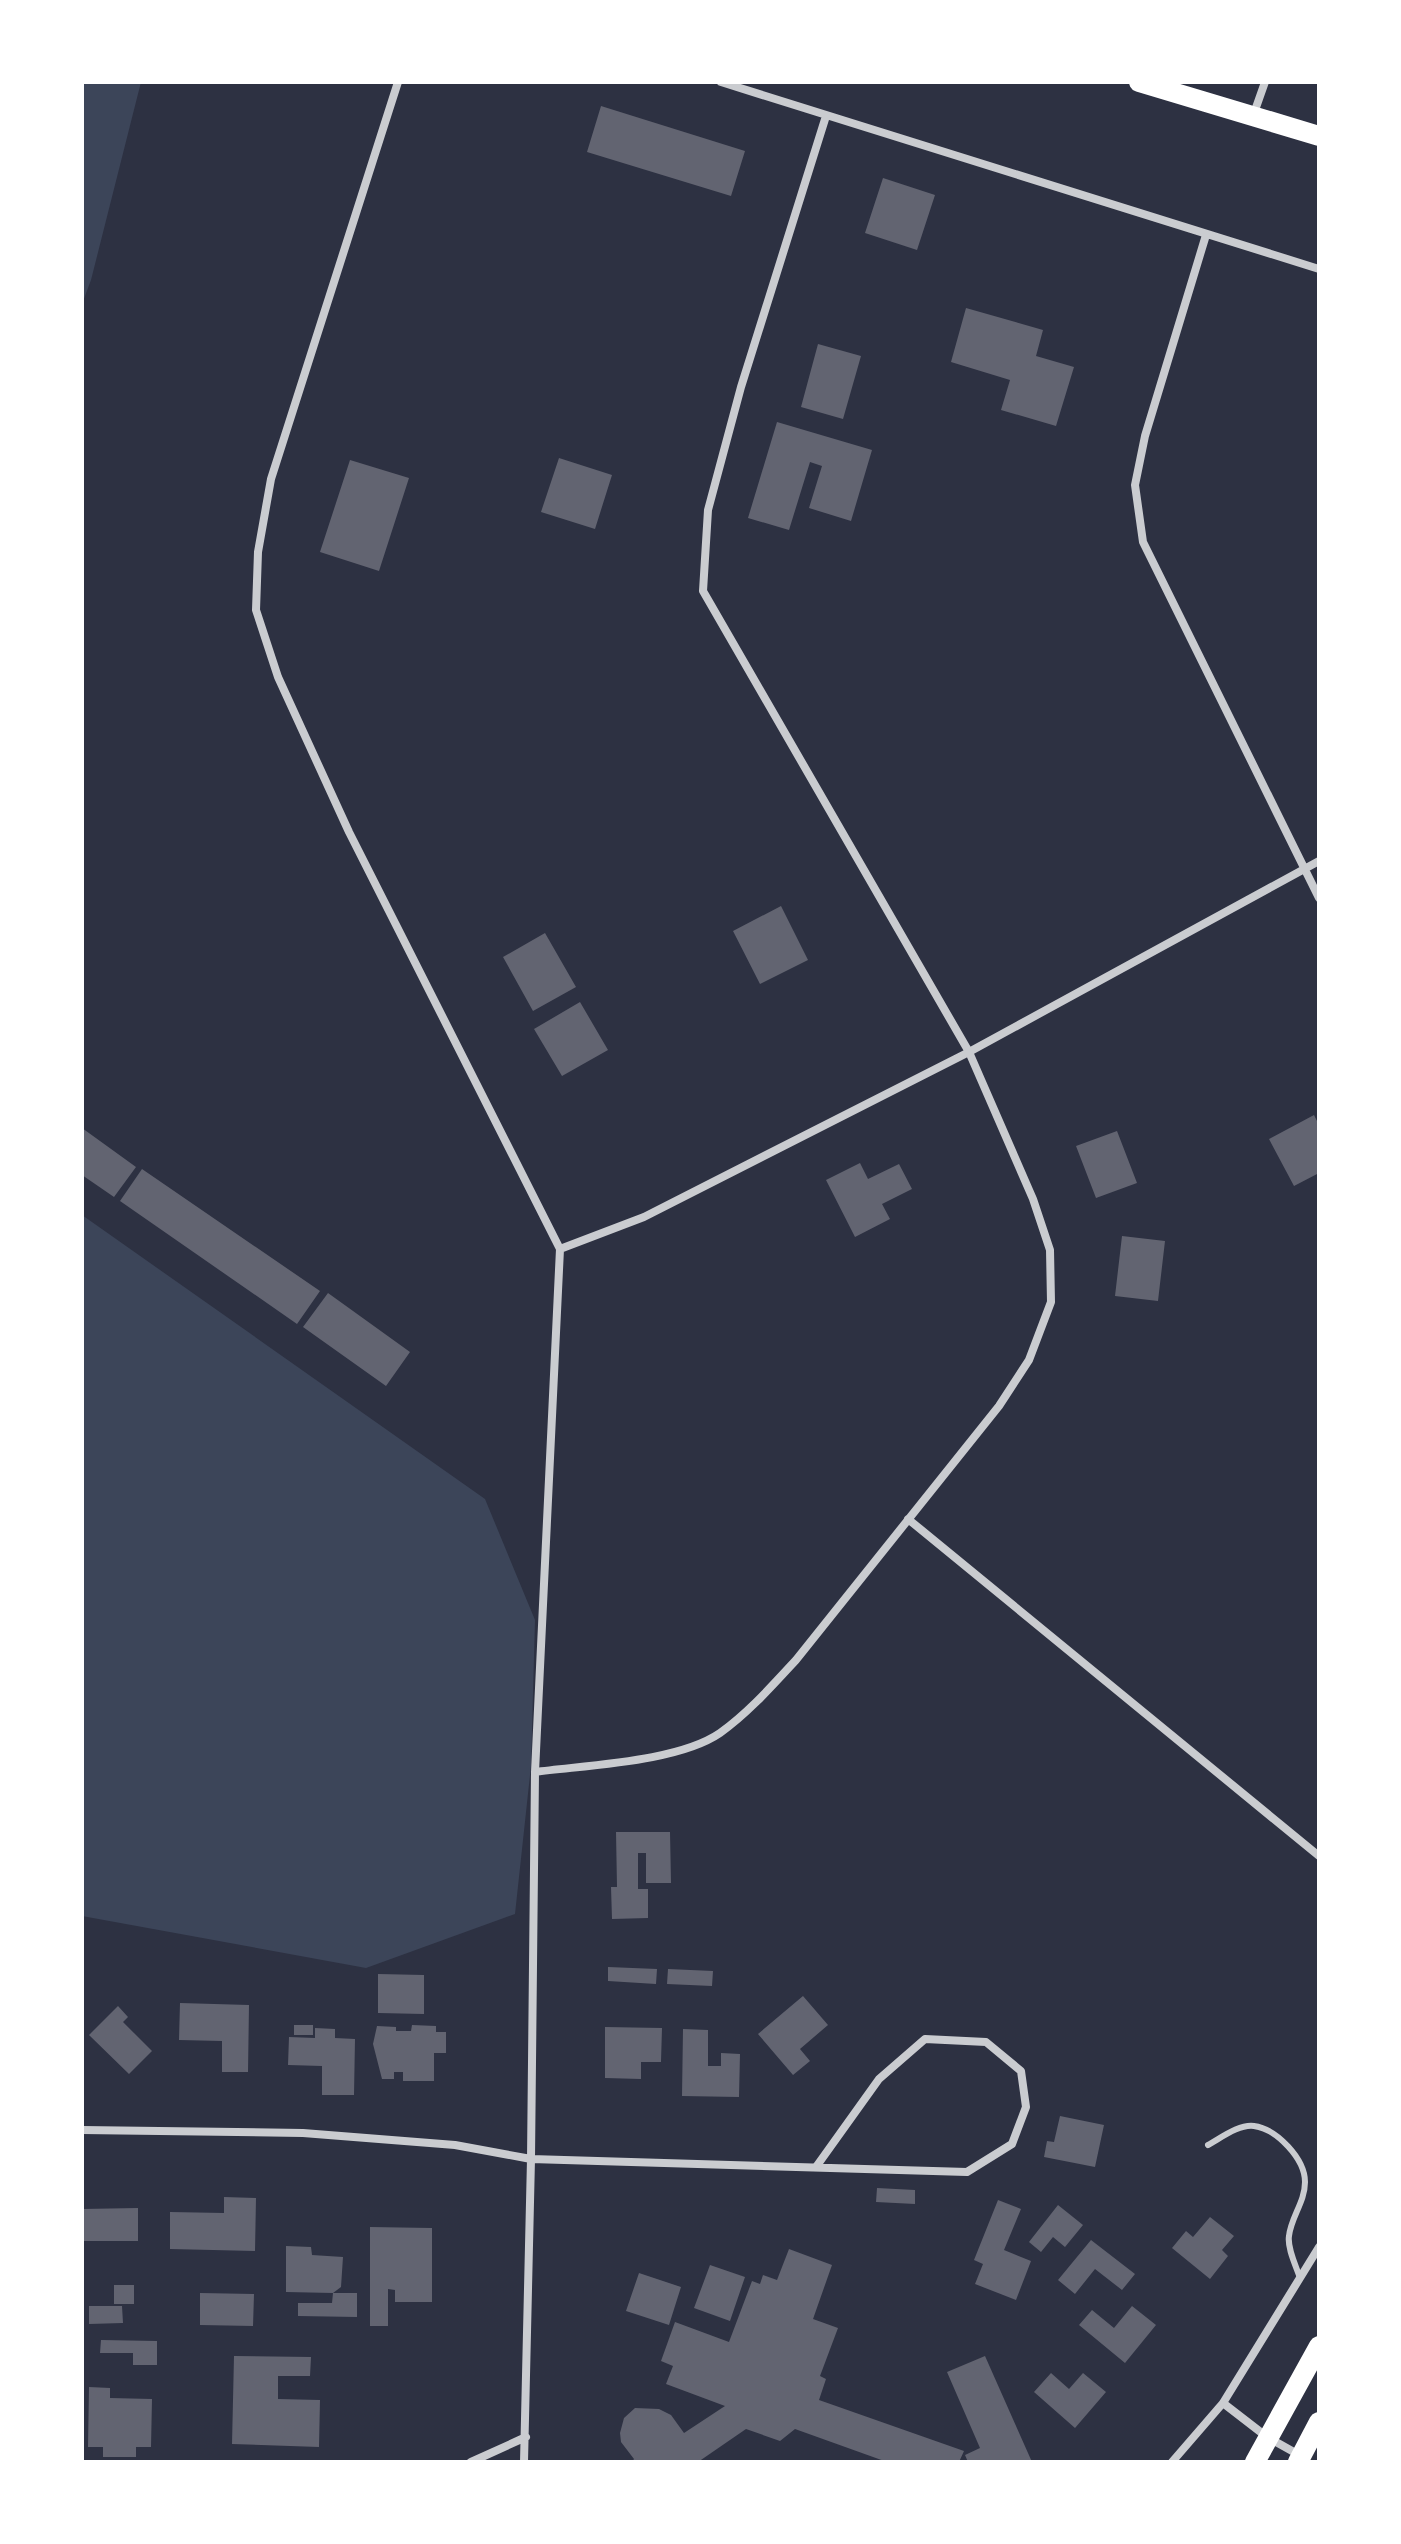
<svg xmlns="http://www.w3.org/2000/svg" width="1401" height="2544" font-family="Bitter,serif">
<rect width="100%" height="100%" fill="#2d3142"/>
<path fill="#3c4559" d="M82 82H141L91 280 82 304Z
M82 1215 485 1499 535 1620 531 1766 515 1914 366 1968 82 1916Z"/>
<path fill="#626471" d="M601 106 745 151 731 196 587 152Z
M883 178 935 195 917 250 865 233Z
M966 308 1043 330 1036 356 1074 367 1056 426 1001 410 1010 380 951 362Z
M818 344 861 356 843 419 801 407Z
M777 422 872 450 851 521 809 508 822 466 810 462 789 530 748 518Z
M559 458 612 475 595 529 541 512Z
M350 460 409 478 379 571 320 552Z
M781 906 808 960 760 984 733 931Z
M545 933 576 987 533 1011 503 957Z
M580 1002 608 1050 562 1076 534 1029Z
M1314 1115 1319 1125V1173L1294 1186 1269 1139Z
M82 1128 136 1167 114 1197 82 1175Z
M1117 1131 1137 1183 1096 1198 1076 1146Z
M860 1163 868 1179 899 1164 912 1189 882 1204 890 1219 855 1237 826 1180Z
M142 1169 320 1291 297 1324 120 1201Z
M1122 1236 1165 1241 1158 1301 1115 1296Z
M328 1293 410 1352 386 1386 303 1327Z
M616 1832H670L671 1883H646V1853H638V1889H648V1918L612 1919 611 1887H617Z
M608 1967 657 1969 656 1984 608 1981Z
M668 1969 713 1971 712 1986 667 1984Z
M378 1974 424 1975V2014L378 2013Z
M803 1996 828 2025 800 2049 810 2061 793 2075 758 2034Z
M180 2003 249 2005 248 2072H222V2041L179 2040Z
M118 2006 128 2017 123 2022 152 2051 129 2074 89 2035Z
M294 2025H313V2035H294Z
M412 2025 436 2026V2032H446V2053H434V2081H403V2072H394V2079H382L373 2044 377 2026 396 2027V2031H411Z
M605 2027 662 2028 661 2062H641V2079L605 2078Z
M315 2028 335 2029V2038L355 2039 354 2095H322V2066L288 2065 289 2037 315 2038Z
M683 2029 708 2030V2066H721V2053L740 2054 739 2097 682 2096Z
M1060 2116 1104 2125 1095 2167 1044 2157 1047 2141 1054 2142Z
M877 2188 915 2190V2204L876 2202Z
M224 2197 256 2198 255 2251 170 2249V2212L224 2213Z
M998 2200 1021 2209 1004 2250 1031 2261 1016 2300 975 2284 983 2264 974 2260Z
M1058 2205 1083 2225 1065 2247 1053 2237 1041 2252 1029 2242Z
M138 2208V2241H82V2209Z
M1210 2217 1234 2236 1222 2250 1228 2256 1210 2279 1172 2248 1186 2231 1193 2237Z
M370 2227 432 2228V2302H395V2290L388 2289V2326H370Z
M1091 2240 1135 2274 1122 2290 1095 2269 1075 2294 1058 2280Z
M286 2246 311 2247 312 2255 343 2257 341 2287 333 2293H357V2317L298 2316V2303H332L333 2293 286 2292Z
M789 2249 832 2265 813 2319 838 2328 820 2376 826 2379 819 2400 964 2451 959 2462H887L795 2429 780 2441 746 2429 698 2462H632L634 2459 621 2442 620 2433 624 2418 635 2408 659 2409 671 2415 684 2433 725 2406 666 2384 673 2366 661 2361 675 2322 729 2342 752 2281 760 2284 763 2275 777 2280Z
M710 2265 745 2277 730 2321 694 2308Z
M639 2273 681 2287 669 2325 626 2311Z
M114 2285H134V2304H114Z
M200 2293 254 2294 253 2326 200 2325Z
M89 2306H122L123 2323 89 2324Z
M1132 2306 1156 2325 1125 2363 1079 2325 1092 2310 1114 2328Z
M101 2340 157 2341V2365H133V2353H100Z
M234 2356 311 2357 310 2376H278V2399L320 2400 319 2447 232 2444Z
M985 2356 1032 2462H968L965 2455 980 2448 947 2372Z
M1051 2373 1069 2389 1083 2373 1106 2392 1075 2428 1034 2392Z
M89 2387 110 2388V2398L152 2399 151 2447H136V2457H103V2447H88Z"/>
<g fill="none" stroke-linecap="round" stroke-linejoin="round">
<path stroke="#caccd0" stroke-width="6" d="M1208 2145C1221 2138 1239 2124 1254 2126 1277 2129 1305 2159 1305 2182 1305 2202 1291 2217 1289 2236 1287 2248 1296 2266 1300 2278"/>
<path stroke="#caccd0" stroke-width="8" d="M398 82 271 479 258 552 256 610 278 677 349 832 560 1249 535 1772 531 2159 524 2462
M721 82 1319 269
M1253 116 1265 82
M1206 235 1145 436 1135 485 1143 542 1319 898
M560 1249 644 1217 969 1052 1319 861
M908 1519 1319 1856
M535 1772C586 1765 678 1762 720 1733 748 1713 772 1686 796 1660L999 1406 1029 1360 1051 1302 1050 1250 1033 1199 969 1052 703 591 708 510 741 387 826 116
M82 2130 303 2133 455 2145 531 2159 967 2172 1012 2144 1026 2107 1021 2071 986 2042 925 2039 879 2079 816 2167
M1223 2403 1267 2437 1301 2456
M471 2462 526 2437
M1172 2462 1223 2403 1319 2247"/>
<path stroke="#fff" stroke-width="20" d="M1139 82 1319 136
M1255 2462 1319 2346
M1298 2462 1319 2422"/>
</g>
<rect width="1401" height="2544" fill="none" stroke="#ffffff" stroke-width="168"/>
</svg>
